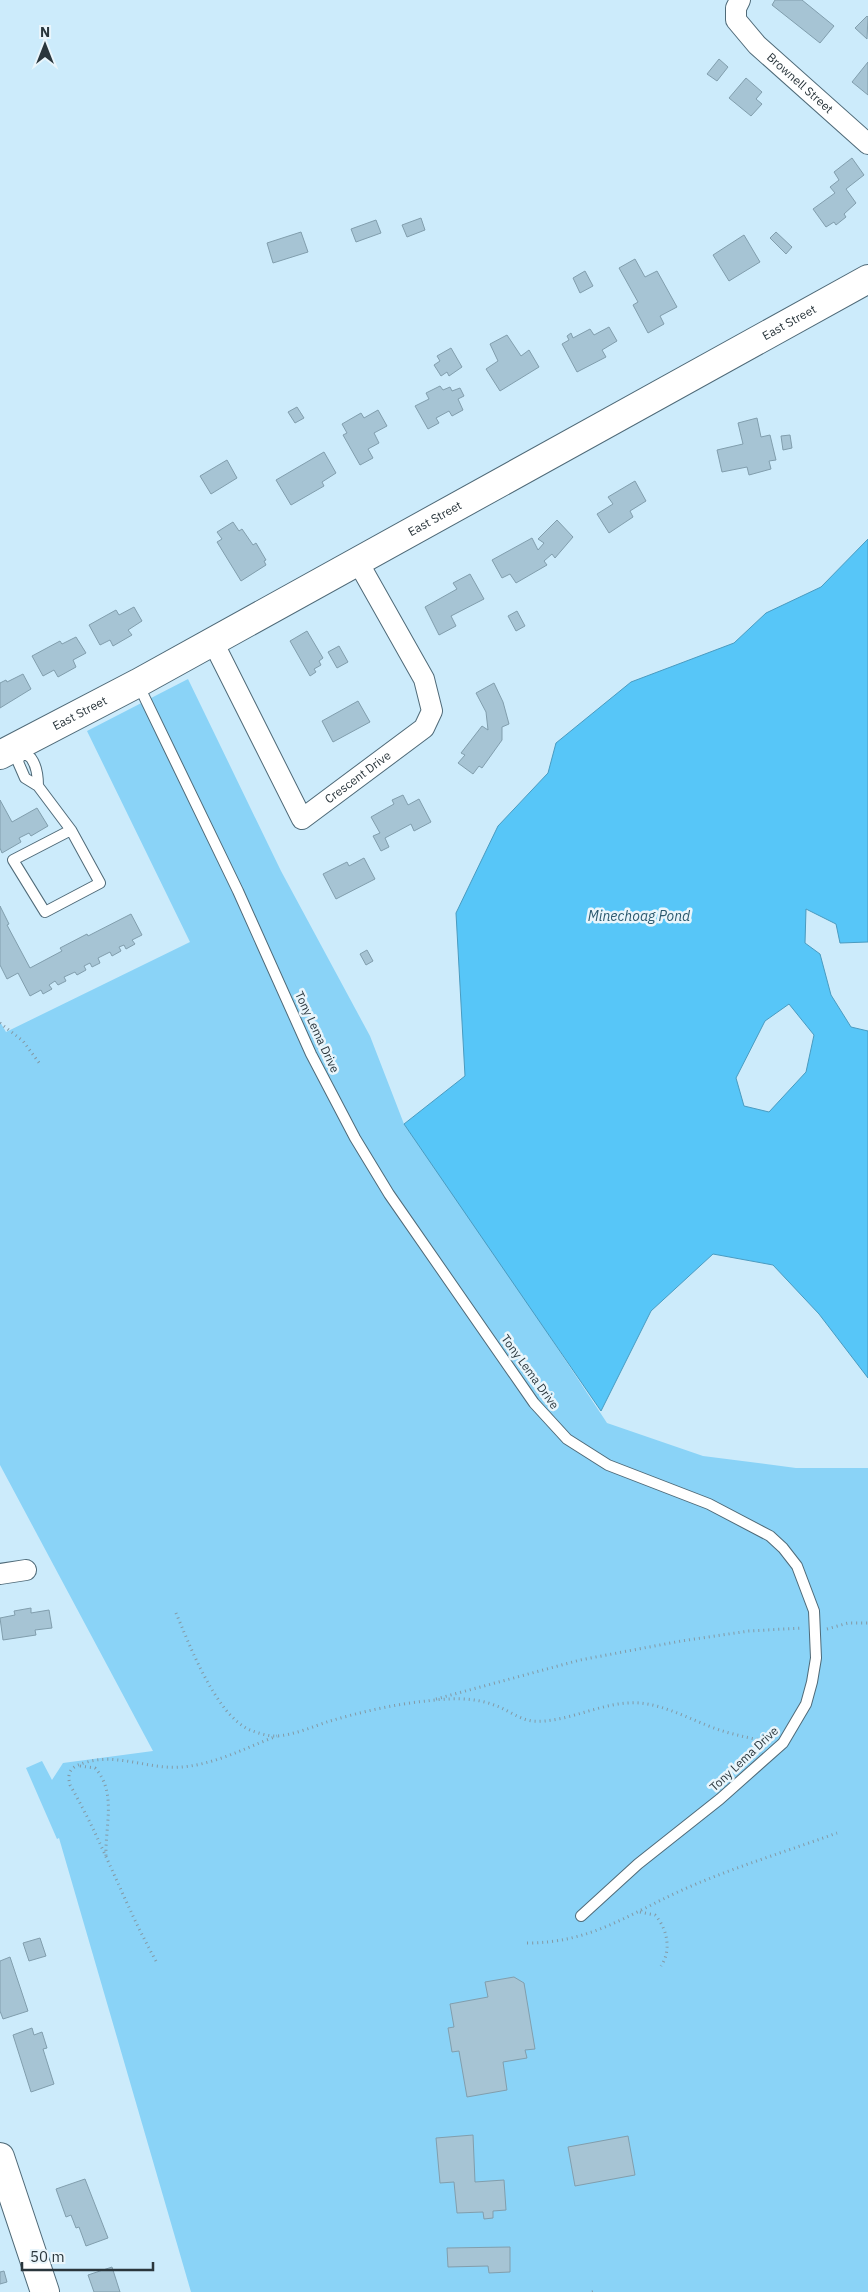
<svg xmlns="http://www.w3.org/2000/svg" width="868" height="2292" font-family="'IBM Plex Sans',sans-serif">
<rect width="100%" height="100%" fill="#ccebfb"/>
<path fill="#8ad3f7" d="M188 679 281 871 370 1036 404 1124 513 1281 607 1423 703 1456 796 1468H868V2292H191L59 1838 57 1839 26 1768 42 1761 52 1780 63 1763 153 1751 0 1465V1022L6 1032 190 942 87 731Z"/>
<path fill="#57c6f8" stroke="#4a9bc0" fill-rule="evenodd" d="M868 539V942L840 943 836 924 806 909 805 943 820 954 831 995 851 1027 868 1031V1378L819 1314 773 1265 713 1254 651 1311 601 1411 404 1124 465 1076 456 913 498 826 548 773 556 743 631 682 734 643 766 613 821 587ZM789 1004 814 1035 806 1072 769 1112 744 1106 736 1078 765 1021Z"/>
<path fill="#a6c4d4" stroke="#819ead" d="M775 0H802L834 26 820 43 772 5Z
M867 16 868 17 867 39 855 28Z
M719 59 728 67 717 81 707 74Z
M868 62V95L852 82Z
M746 78 762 92 756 99 762 104 751 116 729 98Z
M852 158 864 175 846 189 856 203 844 214 846 217 836 225 834 222 826 227 813 209 835 193 830 187 839 180 834 172Z
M421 218 425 230 407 237 402 225Z
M376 220 381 233 356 242 351 229Z
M301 232 308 252 273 263 267 243Z
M776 232 792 247 786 254 770 238Z
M744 235 760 262 729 281 713 255Z
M635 259 645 277 657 271 677 307 660 316 664 324 648 333 633 305 638 302 619 268Z
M585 271 593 286 580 293 573 278Z
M609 327 617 341 602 350 606 357 577 372 562 344 569 340 567 336 571 333 573 338 590 329 594 335Z
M507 335 521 356 529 350 539 367 500 391 486 369 498 361 490 344Z
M451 348 462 367 449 376 447 372 441 376 434 365 440 361 437 356Z
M440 386 443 390 450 387 452 391 460 388 464 396 458 399 463 410 452 416 449 411 436 418 439 423 428 429 415 406 429 399 426 393Z
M297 407 304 418 295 423 288 412Z
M378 410 387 426 374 433 379 443 368 449 373 458 360 465 343 435 347 433 342 424 361 413 364 418Z
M757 418 761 437 770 435 776 460 769 461 771 469 749 475 747 467 722 472 717 450 743 444 738 423Z
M790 435 792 448 783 450 781 436Z
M324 452 336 473 322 482 324 486 291 505 276 480Z
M227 460 237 478 211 494 200 476Z
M635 481 646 501 630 511 633 517 609 533 597 514 613 504 608 497Z
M557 520 573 537 555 558 552 554 544 561 547 565 516 583 510 574 502 578 492 560 532 538 538 550 544 543 538 539Z
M233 522 239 531 242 529 253 545 256 543 266 560 264 561 266 565 241 581 217 542 222 539 217 532Z
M470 574 484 599 451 616 456 626 439 635 425 607 457 589 453 583Z
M134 607 142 621 128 630 132 635 113 646 110 640 100 645 89 625 116 610 119 615Z
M517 611 525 626 516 631 508 616Z
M307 631 323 658 319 661 321 665 314 669 316 672 310 676 290 641Z
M76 637 86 653 73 660 76 667 58 677 54 670 43 676 32 656 60 641 62 644Z
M339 646 348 662 337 668 328 652Z
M23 674 31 689 0 708V683L6 680 7 682Z
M494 683 503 702 509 724 502 727V740L482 768 479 766 473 774 458 763 465 755 461 753 482 726 488 730 486 712 476 693Z
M358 701 370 722 333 742 322 721Z
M403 795 408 805 419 799 431 822 414 831 411 824 385 838 389 847 381 851 373 836 380 833 371 817 394 804 392 800Z
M0 800 12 822 37 808 48 826 31 836 29 833 19 838 21 842 2 853 0 848Z
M364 858 375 879 336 899 323 874 347 862 349 866Z
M0 906 9 924 7 925 30 968 62 951 60 948 87 934 88 936 131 914 142 935 132 940 135 944 126 949 124 945 119 947 121 951 112 956 110 952 98 958 100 963 92 967 90 963 84 966 86 970 77 975 75 972 64 977 66 981 58 985 55 981 49 985 52 989 43 994 41 990 30 996 18 973 7 979 0 965Z
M367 950 373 961 366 965 360 954Z
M31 1608V1613L49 1610 52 1628 35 1630 36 1635 3 1640 0 1618 15 1615 14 1611Z
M40 1938 46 1956 29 1961 23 1943Z
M10 1957 28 2011 3 2019 0 2011V1961Z
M514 1977 524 1983 535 2049 525 2050 527 2058 503 2062 507 2090 467 2097 459 2051 452 2052 448 2028 454 2027 450 2004 488 1997 485 1982Z
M32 2028 34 2035 42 2032 47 2048 43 2049 54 2084 31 2092 13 2035Z
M473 2135 475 2182 504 2180 506 2210 493 2211V2218L484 2219 483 2212 457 2213 454 2182 440 2183 436 2138Z
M628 2136 635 2175 575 2186 568 2147Z
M85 2179 108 2238 86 2246 79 2227 76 2228 71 2215 66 2217 56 2189Z
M510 2247V2272L489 2273 488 2266 448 2267 447 2248Z
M112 2267 120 2292H94L88 2275Z
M4 2271 7 2282 0 2284V2272Z"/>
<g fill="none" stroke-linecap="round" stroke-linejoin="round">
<defs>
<path id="lane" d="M138 684 238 891 311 1054 355 1138 389 1194 534 1403 567 1439 608 1465 709 1504 770 1536 783 1548 797 1566 814 1611 816 1658 812 1682 806 1704 783 1743 720 1799 638 1864 581 1916
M18 747C21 753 27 754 31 758 37 766 38 776 38 786
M21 752 18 762 25 778 38 786 71 830 100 883 45 912 13 860 71 830"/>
<g id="street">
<path id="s1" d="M740 0 736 8V20L757 45 868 144"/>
<path id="s2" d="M212 640 302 819 424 728 432 711 424 679 358 562"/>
<path d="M0 1574 26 1570"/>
</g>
<g id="secondary">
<path id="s3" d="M0 755 138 683 868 279"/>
<path d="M0 2157 45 2292"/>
</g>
</defs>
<use href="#lane" stroke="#4f6a78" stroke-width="12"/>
<use href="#street" stroke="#4f6a78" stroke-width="22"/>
<use href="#secondary" stroke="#4f6a78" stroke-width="30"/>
<path stroke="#8399a5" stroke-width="3" stroke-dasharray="1 4" stroke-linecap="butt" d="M0 1023 23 1041 40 1064
M176 1613C190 1646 216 1715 250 1730 258 1733 267 1736 275 1736 292 1736 314 1726 330 1721 361 1712 395 1704 427 1701 448 1698 474 1697 494 1705 507 1709 518 1719 532 1721 566 1724 604 1700 640 1703 670 1706 698 1724 726 1732 740 1736 753 1739 767 1741
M827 1629 848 1623H868
M436 1699 580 1660 681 1641 749 1631 802 1628
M80 1766 95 1768C117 1792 105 1826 106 1856
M640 1912 655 1915C667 1928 672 1950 661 1966
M527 1943C589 1943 626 1916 680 1891 731 1868 785 1852 837 1833
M156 1961C124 1904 103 1842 70 1785 66 1770 73 1766 87 1762 117 1753 151 1770 182 1767 216 1764 245 1748 277 1736
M592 2292 595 2291"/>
<use href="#lane" stroke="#fff" stroke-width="10"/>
<use href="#street" stroke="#fff" stroke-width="20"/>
<use href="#secondary" stroke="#fff" stroke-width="28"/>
</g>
<g text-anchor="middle" stroke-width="5" stroke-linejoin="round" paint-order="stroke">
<g font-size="12" fill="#2a363c" stroke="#e9f5fb">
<text dy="4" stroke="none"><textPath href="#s1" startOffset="111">Brownell Street</textPath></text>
<text dy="4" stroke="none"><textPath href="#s3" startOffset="900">East Street</textPath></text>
<text dy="4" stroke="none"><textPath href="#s3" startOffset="495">East Street</textPath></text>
<text dy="4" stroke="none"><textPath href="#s3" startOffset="90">East Street</textPath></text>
<text dy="4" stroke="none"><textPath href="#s2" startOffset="270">Crescent Drive</textPath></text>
<text transform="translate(317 1032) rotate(65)" y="4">Tony Lema Drive</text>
<text transform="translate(530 1372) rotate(54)" y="4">Tony Lema Drive</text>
<text transform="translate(744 1759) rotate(-43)" y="4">Tony Lema Drive</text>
</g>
<g font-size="14" font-style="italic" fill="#2b596e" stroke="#e9f5fb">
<text x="639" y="921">Minechoag Pond</text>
</g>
</g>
<g transform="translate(45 45)" stroke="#e9f5fb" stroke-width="4" paint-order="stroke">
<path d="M0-4L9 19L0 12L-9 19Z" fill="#2a363c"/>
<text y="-8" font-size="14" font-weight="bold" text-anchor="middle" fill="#2a363c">N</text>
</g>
<path d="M22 2262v8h131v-8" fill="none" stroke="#2a363c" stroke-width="2.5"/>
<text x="30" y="2262" font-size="15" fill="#2a363c" stroke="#e9f5fb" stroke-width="4" paint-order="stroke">50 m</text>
</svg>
